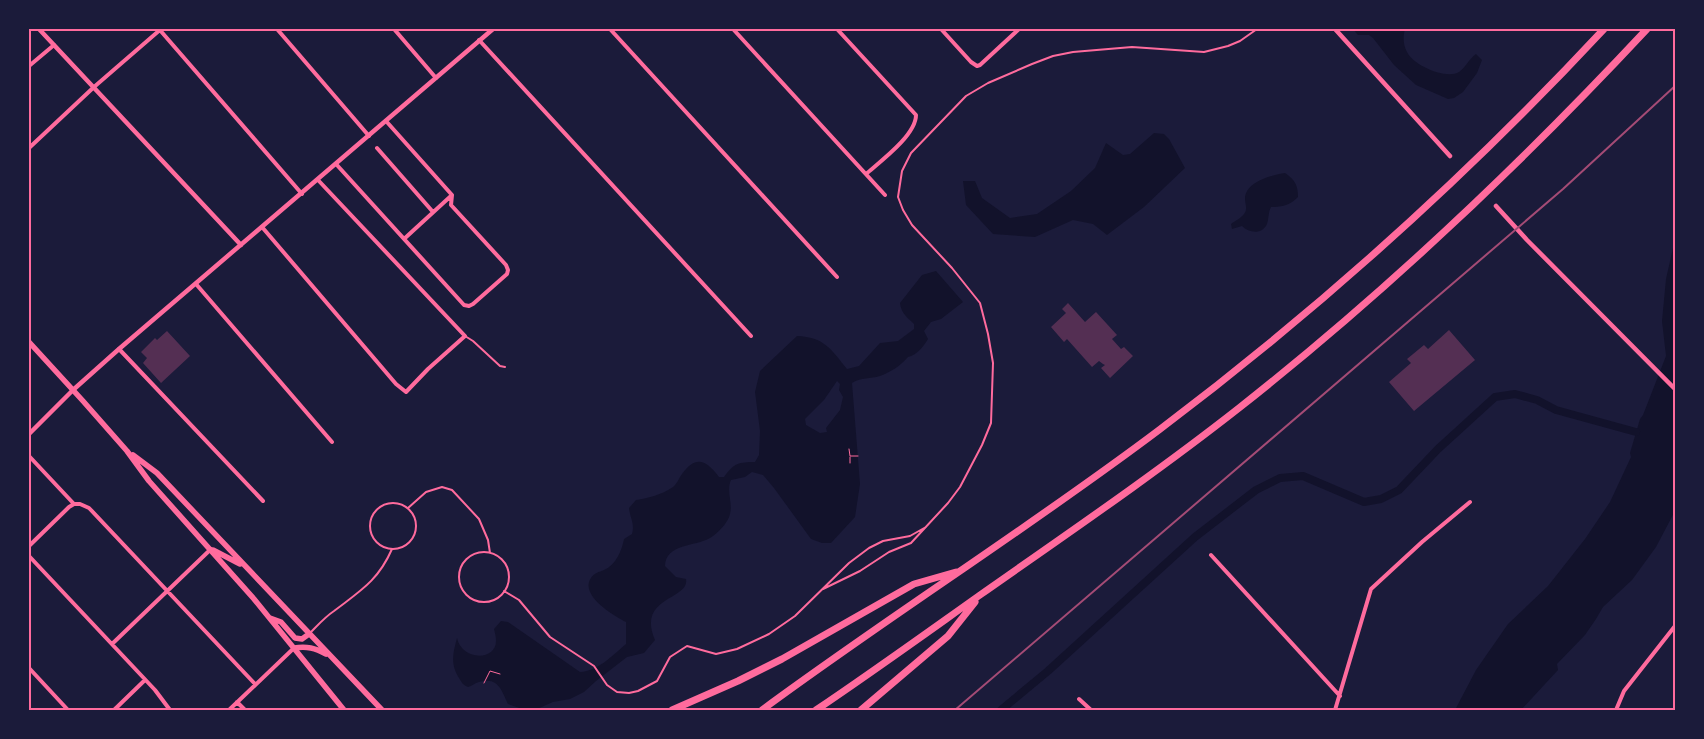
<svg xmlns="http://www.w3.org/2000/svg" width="1704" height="739" font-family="'Roboto Condensed',sans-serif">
<rect width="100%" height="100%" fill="#1b1b3a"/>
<path fill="#12122b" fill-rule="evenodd" d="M1353 29H1405C1403 36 1403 45 1407 52 1413 65 1446 80 1459 72 1466 67 1468 60 1476 54L1482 60 1477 73 1463 92 1454 98 1448 99 1416 85 1394 65 1373 38 1369 35H1358Z
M1154 133 1164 134 1169 139 1185 168 1144 207 1107 235 1093 224 1073 220 1035 237 993 234 966 205 963 181H975L982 198 1010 218 1037 214 1071 191 1095 168 1106 143 1123 155 1130 154Z
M1285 173C1295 180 1298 185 1298 197 1290 205 1283 207 1271 207 1268 213 1269 218 1267 224 1262 235 1249 233 1242 226L1232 229 1231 224C1235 221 1241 218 1244 214 1248 209 1245 204 1245 199 1245 182 1272 175 1285 173Z
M1675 239V511L1656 547 1632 580 1603 607 1596 619 1585 635 1557 664 1558 670 1521 710H1455L1476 670 1508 624 1548 586 1585 539 1610 502 1631 457 1630 453 1640 419 1643 415 1666 356 1662 321 1666 279Z
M936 271 963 302 941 319 931 322 924 331 928 339C923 347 917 355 908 357 900 366 891 372 880 376 870 379 862 377 852 383L860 484 855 517 831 543H822L811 539 774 488 763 475 752 472 745 477 731 480C726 491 733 503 730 514 728 523 718 533 710 538 695 547 666 543 665 566L676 577 686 579C690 600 636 596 655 640L644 653 627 657 596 681 584 692 570 699 553 702 537 709H522L508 704C502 692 499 676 479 682 475 683 472 686 468 687 463 685 462 683 459 678 450 664 453 653 457 638 462 661 496 661 496 641 496 637 495 633 494 629L501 621 508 622 580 672C598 671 612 656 626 644V622C614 616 579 595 591 578 594 573 599 572 604 570 616 565 622 550 624 539L632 534C635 524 630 518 629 508L636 500C649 498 661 495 673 487 677 484 679 478 682 474 696 455 706 460 719 477H724C734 463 739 462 755 462L759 455 760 431 755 392 760 371 797 336C824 337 831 349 847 369L859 366 880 343 898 341 914 329V324C907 317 901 313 900 303L922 275ZM837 381 840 384 839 390 843 397 840 410 826 428 827 432 820 433 806 425 805 419 824 400Z"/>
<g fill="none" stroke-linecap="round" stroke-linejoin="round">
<path stroke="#12122b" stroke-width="8" d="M1001 710 1048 671 1195 537 1256 490 1280 478 1303 476 1364 502 1381 499 1399 490 1438 449 1495 397 1515 394 1537 400 1556 410 1636 432"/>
</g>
<path fill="#542f53" d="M1068 303 1085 322 1096 312 1117 335 1112 339 1121 349 1124 347 1133 356 1110 378 1101 368 1105 365 1103 364 1099 361 1092 367 1067 339 1064 342 1051 327 1066 313 1062 309Z
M1449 330 1475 360 1414 411 1389 382 1411 363 1407 359 1424 345 1428 349Z
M167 331 190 356 161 383 143 363 147 358 141 352 155 338 157 340Z"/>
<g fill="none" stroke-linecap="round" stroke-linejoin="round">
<path stroke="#ff6b9d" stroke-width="1" d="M849 449 850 456H858
M850 457V463
M484 683 490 671 500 674"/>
<path stroke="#ff6b9d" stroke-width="2" d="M465 336 473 341 500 366 505 367
M370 526a23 23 0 1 1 46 0a23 23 0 1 1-46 0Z
M408 508 426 492 442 487 452 490 479 519 488 540 490 553
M459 577a25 25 0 1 1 50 0a25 25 0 1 1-50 0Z
M823 589 860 571 889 552 911 543 948 503 960 487 982 445 991 423 993 363 988 334 980 303 952 268 912 225 903 210 898 197 902 171 911 153 966 96 988 83 1032 64 1053 56 1073 52 1132 47 1204 52 1228 46 1240 41 1257 29
M504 591 519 600 550 637 594 666 607 685 617 692 629 693 638 691 657 681 670 657 687 646 716 654 737 649 769 634 795 616 849 563 869 548 883 541 910 536 926 527
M311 632C318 625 325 617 334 611 360 591 378 581 392 549"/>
<path stroke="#ff6b9d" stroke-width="4" d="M159 29 302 194
M277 29 369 136
M394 29 436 78
M610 29 837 277
M733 29 885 195
M837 29 916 115C916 135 881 161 866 174
M941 29 971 62 977 66 980 65 1019 29
M479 40 751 336
M29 66 54 45
M29 148 94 87 161 29
M377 148 433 212
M336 164 464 305 469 306 473 304 507 274 508 270 506 265 451 205 452 195 386 121
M262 227 396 384 406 392 428 369 465 336 318 180
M404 239 452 195
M196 284 332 442
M119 349 263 501
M29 456 74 504H80L89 508 255 684
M29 546 69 507 74 504
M1211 555 1340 696
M29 556 155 690 170 710
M112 644 211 549
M29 668 68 710
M1079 699 1091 710
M237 702 245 710
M114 710 145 680
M229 710 294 648
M1335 710 1371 589 1422 542 1470 502
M1616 710 1624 691 1675 626"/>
<path stroke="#ff6b9d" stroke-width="4.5" d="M39 29 241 245
M1335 29 1450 156
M1496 206 1527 240 1675 389
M29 434 73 390 119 349 493 29"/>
<path stroke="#ff6b9d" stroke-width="5.5" d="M29 342 83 401 127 451 149 481 254 599 344 710
M133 455 157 473 382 710
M213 550 240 564
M270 618 281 622 295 638 302 639 309 634
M294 648C307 646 315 648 326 654"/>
<path stroke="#ff6b9d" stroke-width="7" d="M672 710 738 681 782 659 914 584 956 572
M762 710C892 614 1029 528 1159 430 1318 310 1468 175 1604 29
M816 710C871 673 925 634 980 595 1067 534 1155 474 1239 408 1385 293 1520 165 1647 29
M861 710 948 636 975 602"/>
<path stroke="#a44b75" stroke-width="2" d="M955 710 1563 189 1675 86"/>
</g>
<rect width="1704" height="739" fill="none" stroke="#1b1b3a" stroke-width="60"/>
<rect x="30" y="30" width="1644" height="679" fill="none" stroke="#ff6b9d" stroke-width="2"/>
</svg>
